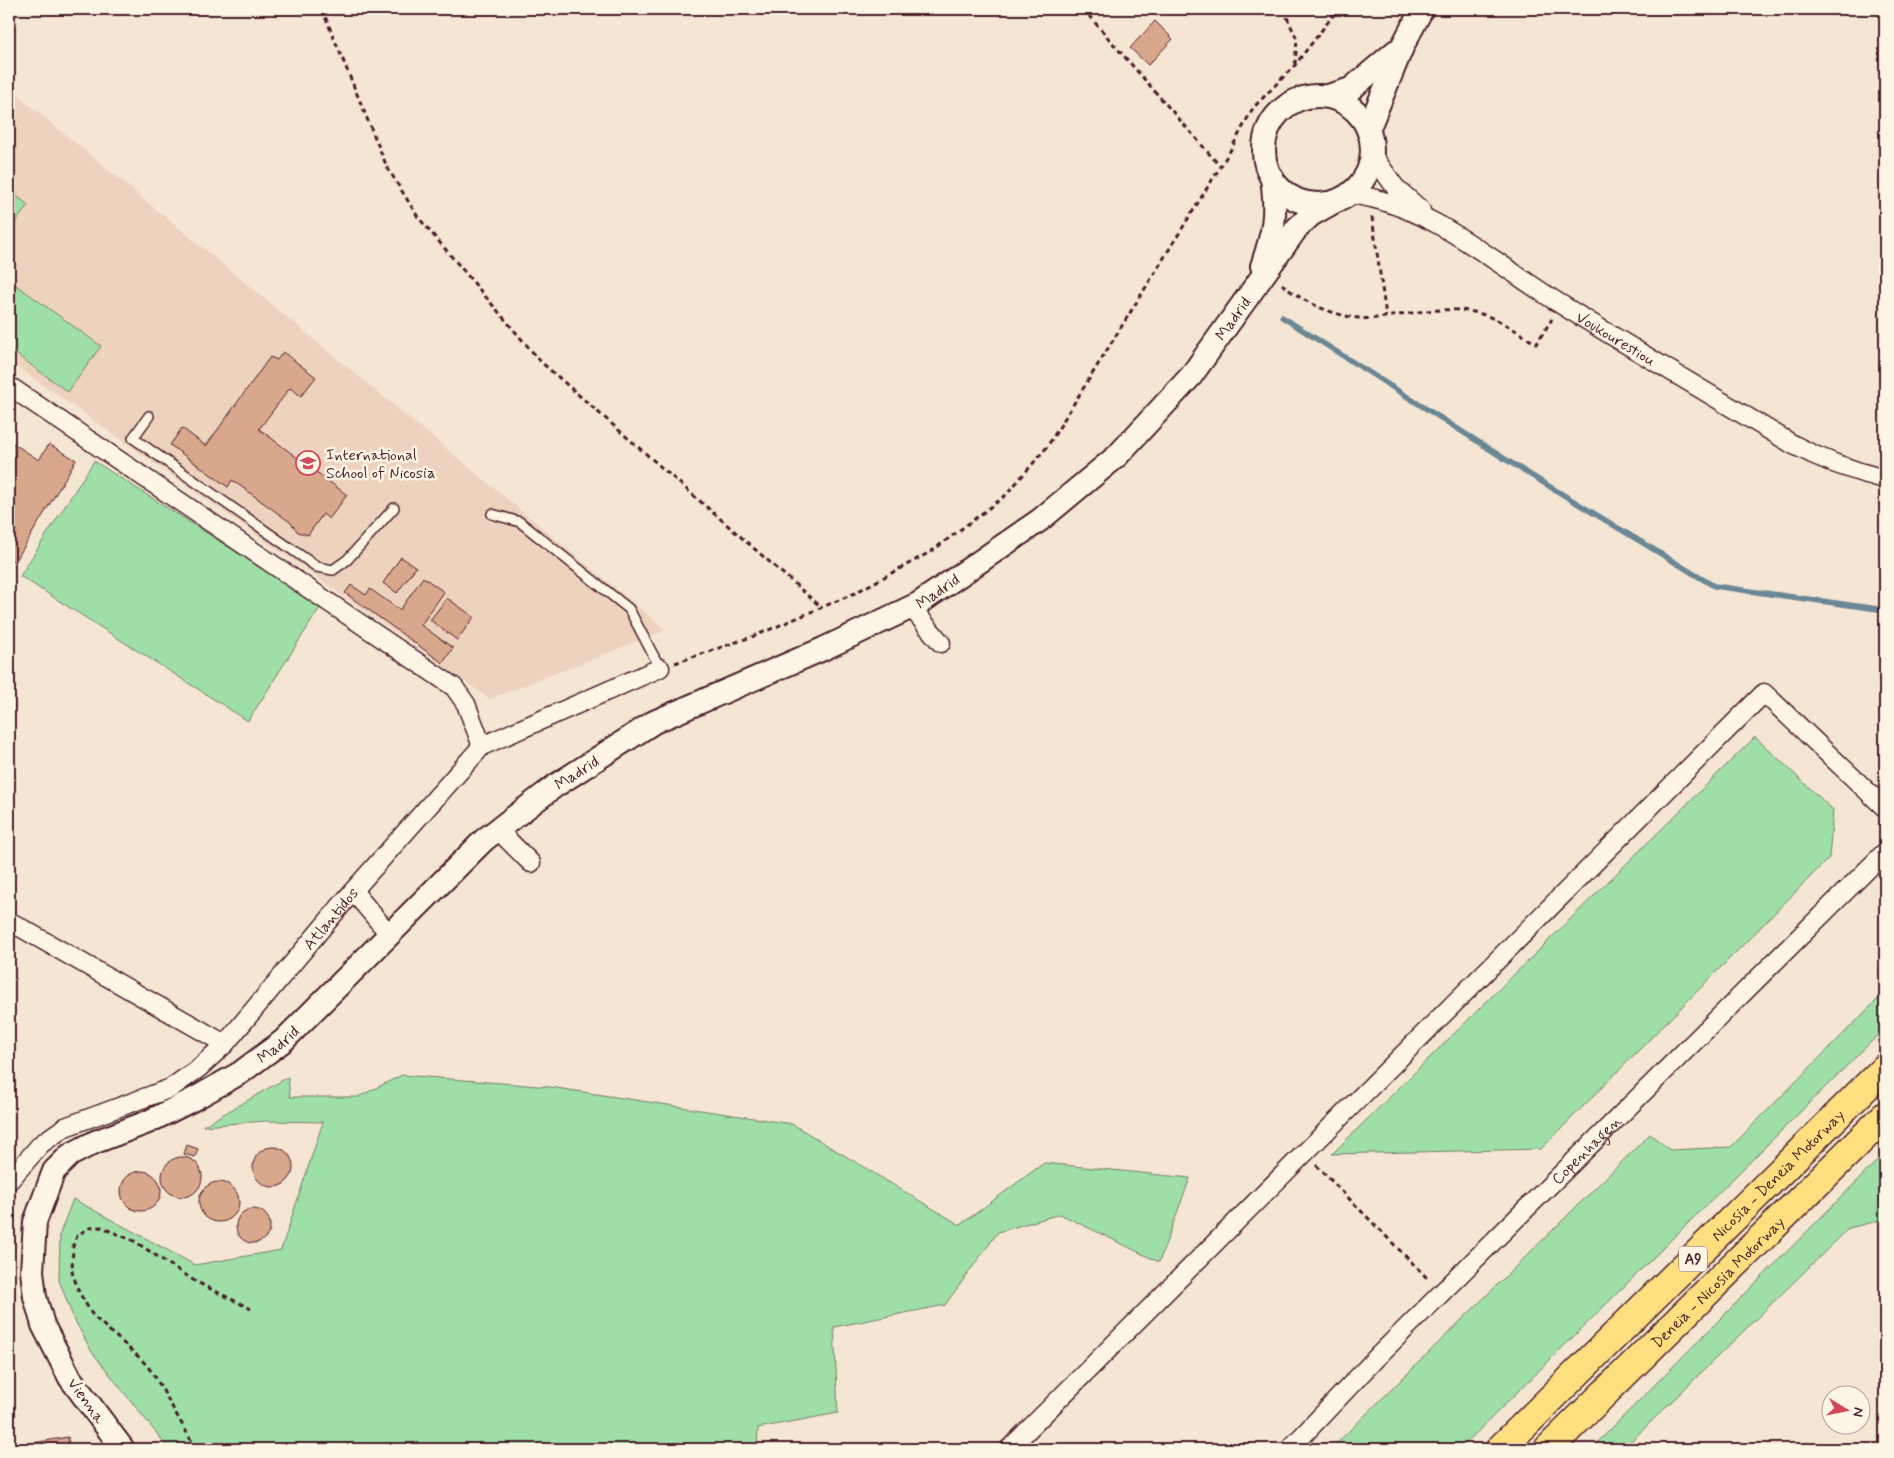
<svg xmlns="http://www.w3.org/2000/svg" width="1894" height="1458" font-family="Mynerve,sans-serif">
<rect width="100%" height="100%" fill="#f5e5d3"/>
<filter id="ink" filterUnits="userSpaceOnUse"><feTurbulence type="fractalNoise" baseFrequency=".02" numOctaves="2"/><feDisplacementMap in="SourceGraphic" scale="10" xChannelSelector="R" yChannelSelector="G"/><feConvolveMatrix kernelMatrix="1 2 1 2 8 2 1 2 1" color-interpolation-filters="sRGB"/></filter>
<g filter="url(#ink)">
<path fill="#edd2be" d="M9 88 666 630 490 699 9 361Z"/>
<path fill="#9edfa8" stroke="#747f6a" d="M9 190 28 205 11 229 9 227Z
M9 280 101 346 68 392 9 349Z
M94 461 321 606 248 721 20 576Z
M1755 737 1833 810 1829 858 1541 1149 1332 1154Z
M1885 992V1028L1460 1449H1331L1650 1134 1670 1150 1731 1147Z
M402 1075 550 1087 792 1124 960 1225 1044 1163 1190 1178 1159 1262 1060 1214 998 1232 945 1305 834 1327 838 1413 758 1428 757 1449H169L92 1352 73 1317 59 1280 60 1233 73 1199 195 1265 281 1250 323 1122 265 1121 203 1126 288 1077 290 1097H358Z
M1885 1153V1219L1849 1228 1623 1449H1591Z"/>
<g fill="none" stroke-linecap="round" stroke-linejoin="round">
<path stroke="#6a8796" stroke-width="5.5" d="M1282 317 1524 471 1714 586 1885 610"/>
</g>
<path fill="#d9a78c" stroke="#4a1f2b" d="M1155 21 1173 39 1148 65 1130 48Z
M283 352 316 377 301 396 290 388 259 429 347 495 329 519 323 514 308 535 298 532 290 522 232 480 228 487 170 445 182 428 206 446 270 357 277 360Z
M11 442 39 460 49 444 76 460 15 562 9 559V446Z
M401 557 416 567 397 593 383 583Z
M423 577 444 592 421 625 453 648 443 663 345 593 351 585 366 595 370 589 400 610Z
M447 598 474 617 457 640 430 620Z
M187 1145 198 1149 195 1157 184 1154Z
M253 1167a20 20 0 1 1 40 0a20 20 0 1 1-40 0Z
M162 1177a20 20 0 1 1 40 0a20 20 0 1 1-40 0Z
M121 1191a20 20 0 1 1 40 0a20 20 0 1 1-40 0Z
M199 1202a20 20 0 1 1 40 0a20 20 0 1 1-40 0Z
M236 1226a17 17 0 1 1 34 0a17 17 0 1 1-34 0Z
M68 1437 69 1449H9V1447Z"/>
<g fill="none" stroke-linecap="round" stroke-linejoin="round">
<defs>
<path id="service" d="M149 416 133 438 317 567 333 570 347 560 394 508
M492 514 520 522 629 609 660 668"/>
<g id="minor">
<path d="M1371 153 1395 187 1421 210"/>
<path id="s1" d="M1350 194C1430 204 1495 264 1562 305 1638 352 1715 397 1792 444 1822 460 1852 471 1885 479"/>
<path d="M9 386 454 687 466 704 482 746"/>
<path d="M911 607 941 643"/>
<path d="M497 829 531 863"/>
<path d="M353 891 390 935"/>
<path d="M9 921 225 1044"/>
<path id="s2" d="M9 1181 41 1144 65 1127 171 1088 199 1068 225 1044 353 891 482 746 660 668"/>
<path d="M1009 1449 1764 693 1885 808"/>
<path id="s3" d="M1290 1449 1378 1356 1885 852"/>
</g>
<g id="tertiary">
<path d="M1328 96 1351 89 1396 51"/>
<circle cx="1318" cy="150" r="54"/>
<path d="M1368 130 1403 45 1422 9"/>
<path d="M1262 266C1274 231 1277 214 1272 178"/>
<path id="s4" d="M123 1449 70 1378 43 1325 35 1297 32 1271 35 1222 54 1171 70 1155 95 1142 148 1122 194 1099 240 1073 283 1041 484 840 555 786 654 722 823 649 918 604 1040 520 1117 456 1191 376 1297 228 1311 215 1334 202"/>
</g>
<g id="motorway">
<path id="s5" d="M1500 1449 1885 1068"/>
<path id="s6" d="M1548 1449 1885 1116"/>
</g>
</defs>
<use href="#service" stroke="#4a1f2b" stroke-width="12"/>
<use href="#minor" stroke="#4a1f2b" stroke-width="21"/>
<use href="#tertiary" stroke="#4a1f2b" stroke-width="26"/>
<use href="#motorway" stroke="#4a1f2b" stroke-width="31"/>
<path stroke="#4a1f2b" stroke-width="3" stroke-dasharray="5 4" stroke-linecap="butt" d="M322 9 387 167 418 217 541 362 821 607
M1083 9 1220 166
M1283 9 1297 39 1295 64
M1372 217 1386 316
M1282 284C1304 304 1346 322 1377 318 1404 315 1432 308 1460 310 1489 312 1513 328 1536 344L1552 319
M675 663 757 635 853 594 932 551 1005 496 1047 447 1230 151 1253 108 1295 65 1338 9
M1316 1165 1429 1280
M196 1449 153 1373 141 1359 93 1316 79 1292 72 1272 73 1246 77 1236 88 1228 101 1227 134 1241 193 1280 251 1309"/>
<use href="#service" stroke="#fcf5e5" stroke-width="9"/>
<use href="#minor" stroke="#fcf5e5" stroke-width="18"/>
<use href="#tertiary" stroke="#fcf5e5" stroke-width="22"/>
<use href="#motorway" stroke="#fddf80" stroke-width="28"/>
</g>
</g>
<defs>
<symbol id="school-ring" viewBox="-11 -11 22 22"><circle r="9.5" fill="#fcf5e5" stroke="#d1495b" stroke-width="1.5"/><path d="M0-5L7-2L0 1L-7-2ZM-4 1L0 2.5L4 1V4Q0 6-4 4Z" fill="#d1495b"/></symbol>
</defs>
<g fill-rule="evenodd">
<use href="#school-ring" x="294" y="449" width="28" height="28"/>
</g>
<g text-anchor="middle" stroke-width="5" stroke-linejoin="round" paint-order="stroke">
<rect fill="#fcf5e5" stroke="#7f5f63" stroke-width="1" x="1679" y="1246.5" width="28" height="25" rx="4"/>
<g font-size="15" font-weight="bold" fill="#4a1f2b">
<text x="1693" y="1264">A9</text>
</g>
<g font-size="16" fill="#4a1f2b" stroke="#fcf5e5">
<text dy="6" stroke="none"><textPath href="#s4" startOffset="1781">Madrid</textPath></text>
<text dy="6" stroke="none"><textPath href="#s1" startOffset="305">Voukourestiou</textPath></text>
<text dy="6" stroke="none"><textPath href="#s4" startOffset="1376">Madrid</textPath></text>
<text dy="6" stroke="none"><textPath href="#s4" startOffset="971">Madrid</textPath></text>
<text dy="6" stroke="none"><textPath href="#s2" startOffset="425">Atlantidos</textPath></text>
<text dy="6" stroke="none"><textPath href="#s4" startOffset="566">Madrid</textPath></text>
<text dy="6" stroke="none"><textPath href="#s3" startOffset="421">Copenhagen</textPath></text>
<text dy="6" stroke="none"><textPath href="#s5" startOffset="390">Nicosia - Deneia Motorway</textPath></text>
<text dy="6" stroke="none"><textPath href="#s6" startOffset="238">Deneia - Nicosia Motorway</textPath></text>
<text transform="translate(87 1400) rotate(54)" y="6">Vienna</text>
</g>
<g font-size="16" fill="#4a1f2b" stroke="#fcf5e5" text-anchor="start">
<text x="326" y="460">International<tspan x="326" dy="18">School of Nicosia</tspan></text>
</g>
</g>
<rect width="1894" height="1458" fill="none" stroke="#fcf5e5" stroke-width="30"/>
<rect x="15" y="15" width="1864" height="1428" fill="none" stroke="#4a1f2b" stroke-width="2" filter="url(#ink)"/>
<g transform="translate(1846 1410) rotate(100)"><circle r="24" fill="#fcf5e5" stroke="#b59f9b"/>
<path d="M0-4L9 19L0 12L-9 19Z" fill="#d1495b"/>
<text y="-8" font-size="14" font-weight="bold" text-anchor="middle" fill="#4a1f2b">N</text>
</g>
</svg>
